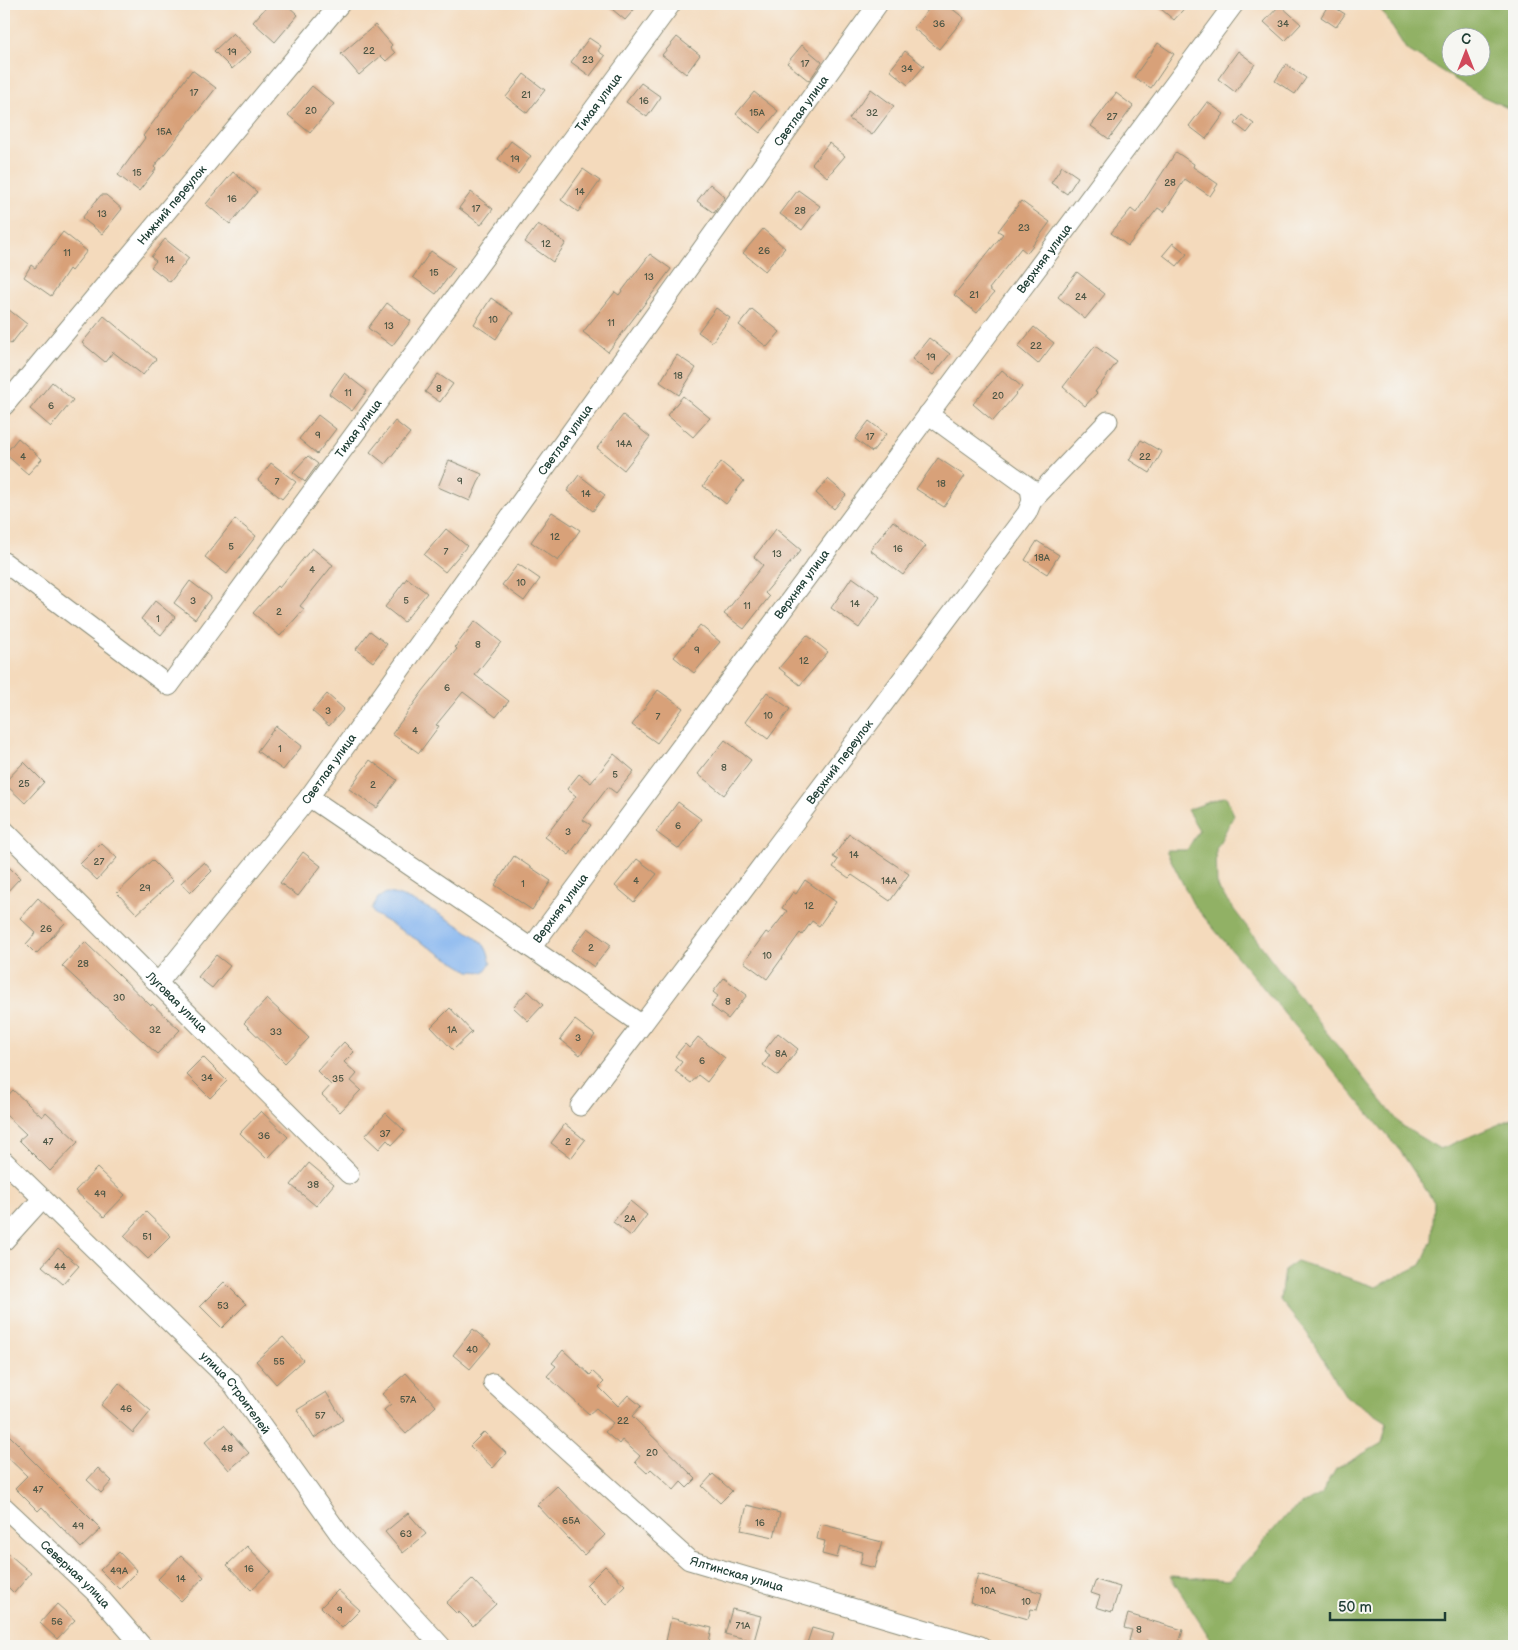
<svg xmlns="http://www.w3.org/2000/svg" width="1518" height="1650" font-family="'Balsamiq Sans',sans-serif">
<rect width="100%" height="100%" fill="#f6f6f2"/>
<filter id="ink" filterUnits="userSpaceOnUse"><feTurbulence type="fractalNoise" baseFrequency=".02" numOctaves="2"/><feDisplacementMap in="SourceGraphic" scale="10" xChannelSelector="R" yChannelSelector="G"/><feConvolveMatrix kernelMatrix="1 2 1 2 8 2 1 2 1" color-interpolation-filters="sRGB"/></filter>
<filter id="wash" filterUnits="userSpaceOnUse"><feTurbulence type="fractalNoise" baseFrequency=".0096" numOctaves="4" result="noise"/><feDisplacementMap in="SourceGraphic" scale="20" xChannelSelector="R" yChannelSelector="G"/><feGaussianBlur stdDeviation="1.12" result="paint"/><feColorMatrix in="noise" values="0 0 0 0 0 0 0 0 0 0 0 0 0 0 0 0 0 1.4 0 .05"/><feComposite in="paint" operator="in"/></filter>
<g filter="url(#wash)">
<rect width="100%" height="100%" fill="#f4dabc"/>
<path fill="#91b165" stroke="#58774c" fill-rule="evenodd" d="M1383 4H1514V111L1482 96 1406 49 1380 8ZM1450 38H1480V68H1450Z
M1226 796 1234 815 1216 849 1217 887 1323 1028 1402 1126 1440 1149 1514 1118V1646H1215L1170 1576 1230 1580 1288 1513 1322 1493 1336 1469 1382 1443 1387 1422 1345 1395 1307 1333 1280 1300 1284 1270 1297 1261 1376 1287 1421 1265 1432 1240 1434 1202 1401 1152 1193 904 1166 850H1187L1199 830 1187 810Z"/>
<path fill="#83b4ef" stroke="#517892" d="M386 893C406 893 470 929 484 945 488 950 489 958 491 963L484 972 469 971 374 914 372 908 378 898Z"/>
<g id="blocks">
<path fill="#d8a179" d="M269 4H286L298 15 275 42 253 22Z
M606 4H639L625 20Z
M933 4H946L964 18 939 49 913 28Z
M1155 4H1188L1174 20Z
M1329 4 1345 14 1336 27 1321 17Z
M1280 5 1301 24 1285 41 1264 22Z
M375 25 392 45 390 47 395 53 386 61 381 56 359 75 341 54Z
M233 33 251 52 232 69 214 51Z
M677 37 700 55 686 74 662 55Z
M589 38 601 46 598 51 605 56 590 76 571 62Z
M1158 43 1174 54 1151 88 1134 77Z
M802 45 822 62 809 81 787 63Z
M905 51 924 66 908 85 890 70Z
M1238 51 1255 64 1235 92 1218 79Z
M1286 64 1306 78 1295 94 1275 81Z
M192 70 216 88 154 167 156 169 139 191 118 175 145 138 143 136Z
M524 74 545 90 527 113 506 97Z
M641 83 661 97 647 117 626 102Z
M312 86 334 104 310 133 288 115Z
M871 89 894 106 872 135 849 119Z
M754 92 778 111 760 133 736 114Z
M1116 93 1133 106 1109 139 1091 126Z
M1207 102 1224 114 1206 139 1189 126Z
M1242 115 1254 124 1247 133 1235 124Z
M511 141 531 156 518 174 498 159Z
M829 143 845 156 827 177 812 164Z
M1176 152 1194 164 1193 167 1218 184 1210 196 1185 179 1164 212 1158 208 1128 246 1111 233 1131 209 1136 213Z
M1062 166 1078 177 1067 194 1051 183Z
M583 169 600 181 578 212 561 200Z
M233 172 257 192 230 224 206 204Z
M710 184 725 197 714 213 697 201Z
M798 190 820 206 802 230 780 214Z
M471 192 493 209 481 225 459 208Z
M101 195H106L122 209 102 234 82 218Z
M1021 201 1050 222 1027 253 1021 248 989 289 994 293 977 313 954 295 1003 234 998 231Z
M538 224 566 243 553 262 525 242Z
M763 229 785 248 765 271 743 253Z
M63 232 87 251 71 271 69 269 51 296 24 277 31 265 35 268Z
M165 239 189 258 170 282 151 267 156 261 151 257Z
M1173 243 1187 254 1177 266 1163 255Z
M431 251 455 268 436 294 413 277Z
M650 254 671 269 608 352 583 332 615 292 619 295Z
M1077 272 1105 294 1085 319 1058 297Z
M491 298 513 313 496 339 474 324Z
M387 303 411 321 392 346 368 328Z
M4 306 27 324 11 344 4 339Z
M716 308 730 318 712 342 698 332Z
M752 309 780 332 767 347 739 325Z
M104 316 156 359 143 375 113 352 105 362 82 343Z
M1034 327 1054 343 1038 364 1018 347Z
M929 338 950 354 933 375 912 359Z
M1095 346 1117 362 1095 392 1097 393 1085 406 1063 387Z
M677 355 696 368 679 395 660 382Z
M1002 370 1022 387 993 421 973 404Z
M344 373 367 391 352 411 329 394Z
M438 374 453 384 440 402 425 392Z
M52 382 73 400 51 427 30 409Z
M683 396 710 418 693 437 667 415Z
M318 415 336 429 317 454 299 439Z
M623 415 650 437 624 470 597 448Z
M395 421 410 433 385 464 370 452Z
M869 421 886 434 872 452 855 439Z
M18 438 42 459 28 474 5 454Z
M1141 440 1162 452 1150 473 1129 460Z
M308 456 318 464 305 482 293 472Z
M938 458 965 476 944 507 916 489Z
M449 460 482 474 470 501 438 487Z
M721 462 744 481 726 504 703 486Z
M271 463 296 482 282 499 258 480Z
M579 475 605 495 593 511 567 491Z
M828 479 846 495 834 509 816 493Z
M552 512 580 530 558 561 531 542Z
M235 519 256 536 227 574 205 557Z
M893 521 926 546 903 575 870 550Z
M446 529 467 546 445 572 424 555Z
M776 529 801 550 765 593 769 597 744 629 724 614 763 565 754 557Z
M1037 541 1059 555 1047 574 1025 560Z
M312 548 333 565 300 606 304 609 280 636 253 613 277 586 279 588Z
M518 564 540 579 524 601 502 585Z
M852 577 880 597 859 628 831 608Z
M407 578 427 593 404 622 385 607Z
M190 581 211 597 195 619 174 603Z
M155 601 175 617 161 635 141 619Z
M475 621 501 642 475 675 509 701 496 717 463 692 436 725 439 726 419 753 392 734 423 691 457 649 455 647Z
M700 625 720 642 694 673 674 657Z
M370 631 387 644 373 662 356 649Z
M807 635 828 652 800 685 779 668Z
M658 690 683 708 657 743 632 725Z
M767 692 790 709 768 739 745 722Z
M327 694 344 709 329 726 312 711Z
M276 726 302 746 283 770 257 751Z
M725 740 751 760 724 795 698 774Z
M614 754 634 771 616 793 608 787 583 820 591 825 569 855 545 837 576 796 567 789 579 774 591 783Z
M370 760 397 780 377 808 349 789Z
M24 762 44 782 25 803 4 783Z
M678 802 701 819 679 849 656 832Z
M849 834 909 874 890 901 852 875 849 878 833 867 838 860 833 857Z
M101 843 117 858 97 880 80 864Z
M303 852 321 866 298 896 280 883Z
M514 856 551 881 532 910 495 885Z
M637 859 657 874 634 902 615 886Z
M152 860 173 881 137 914 117 893Z
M4 862 20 878 4 895Z
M204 862 212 871 190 893 181 883Z
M805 880 836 902 819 926 812 921 802 935 800 933 767 979 744 962 766 932 769 934 787 911 782 908 793 892 796 894Z
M38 898 65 923 36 954 26 944 36 933 20 918Z
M588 928 611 945 594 967 571 950Z
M85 942 151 1006 152 1004 180 1030 157 1054 62 966Z
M216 955 230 966 212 988 198 977Z
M724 978 747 995 728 1019 711 1006 718 996 713 992Z
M528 991 543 1005 528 1021 513 1007Z
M267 999 309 1038 285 1063 244 1023Z
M450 1008 472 1032 453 1050 431 1027Z
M575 1020 595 1035 580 1055 560 1039Z
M778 1033 798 1049 778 1076 763 1065 770 1055 764 1051Z
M698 1037 725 1058 707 1082 698 1075 691 1083 675 1071 682 1062 675 1056 685 1044 689 1048Z
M344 1042 354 1052 344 1062 357 1074 351 1081 361 1090 340 1112 322 1095 331 1085 317 1071Z
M203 1057 227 1081 210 1098 186 1074Z
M13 1090 42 1117 46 1112 78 1142 50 1171 19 1140 26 1134 4 1113V1100Z
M261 1111 288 1137 267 1159 240 1133Z
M386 1113 405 1131 392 1145 387 1140 379 1149 365 1136Z
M565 1124 585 1140 571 1158 551 1143Z
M309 1163 334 1184 316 1206 291 1185Z
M97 1168 125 1195 104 1217 75 1191Z
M630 1201 647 1215 631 1236 613 1222Z
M146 1212 171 1236 148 1259 124 1236Z
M58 1248 79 1266 63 1284 42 1266Z
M224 1282 246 1304 222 1328 200 1306Z
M473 1329 491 1344 470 1369 453 1355Z
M283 1337 303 1360 276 1384 256 1361Z
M563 1350 590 1375 593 1372 604 1382 599 1387 618 1406 628 1395 641 1406 632 1416 696 1479 687 1488 681 1482 674 1490 651 1469 647 1473 635 1462 640 1456 622 1440 619 1444 605 1432 613 1423 596 1408 589 1414 547 1376 556 1366 552 1363Z
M406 1373 436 1406 406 1434 384 1410 391 1404 382 1394Z
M119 1383 151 1411 133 1433 101 1405Z
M326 1392 343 1420 314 1438 297 1410Z
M224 1425 249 1453 229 1470 205 1442Z
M4 1430 25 1451 24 1452 101 1529 81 1548 42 1507 38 1511 15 1488 27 1476 4 1454Z
M484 1432 506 1453 493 1468 470 1446Z
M98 1468 112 1481 101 1493 87 1480Z
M713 1474 732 1491 720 1503 702 1486Z
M557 1486 605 1535 584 1555 537 1505Z
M747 1505 780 1513 774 1537 741 1530Z
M408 1513 426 1534 403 1553 385 1532Z
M820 1524 844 1530 843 1532 882 1542 875 1568 860 1564 863 1552 840 1546 837 1558 822 1554 825 1541 817 1539Z
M247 1546 271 1571 251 1590 227 1565Z
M4 1550 31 1573 14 1593 4 1583Z
M119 1552 137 1571 119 1589 100 1570Z
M181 1555 204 1577 181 1601 158 1579Z
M605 1566 625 1585 606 1605 586 1585Z
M978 1574 1042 1593 1037 1610 1031 1609 1028 1619 970 1602Z
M472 1579 496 1604 473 1626 459 1612 457 1614 446 1603Z
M1096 1580 1120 1587 1112 1612 1096 1607 1100 1596 1091 1593Z
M338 1590 360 1610 342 1628 321 1607Z
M57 1604 75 1620 57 1639 40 1623Z
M732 1609 761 1616 754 1641 725 1634Z
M1128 1614 1183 1630 1178 1646H1165L1146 1640 1144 1646 1129 1641 1132 1630 1124 1628Z
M671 1618 712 1628 708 1646H665Z
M812 1628 834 1634 830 1646H806Z"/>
</g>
</g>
<g filter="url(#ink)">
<use href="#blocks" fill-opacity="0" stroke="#8a8c78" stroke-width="1"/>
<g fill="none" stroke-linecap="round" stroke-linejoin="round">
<defs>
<g id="minor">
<path id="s1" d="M4 406 340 4"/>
<path d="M1032 501 1108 421"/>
<path id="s2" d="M4 562 169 686 671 4"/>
<path id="s3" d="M309 797 531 948 1234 4"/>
<path id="s4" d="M4 830 349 1174"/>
<path id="s5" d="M531 948 642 1025 1027 513 1032 501 1030 488 928 414"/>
<path id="s6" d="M158 983 309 797 878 4"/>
<path d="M580 1106 642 1025"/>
<path id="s7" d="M4 1161 231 1382 343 1539 441 1646"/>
<path d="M4 1241 42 1199"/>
<path id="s8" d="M493 1383 689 1560 981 1646"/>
<path id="s9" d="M4 1507 95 1592 142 1646"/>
</g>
</defs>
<use href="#minor" stroke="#8a8c78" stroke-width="21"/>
<use href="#minor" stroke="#fff" stroke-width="19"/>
</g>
</g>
<g text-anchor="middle" stroke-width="4.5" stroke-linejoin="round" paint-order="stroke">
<g font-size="10" fill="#4d5645">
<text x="939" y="27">36</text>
<text x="1283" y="27">34</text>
<text x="369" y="54">22</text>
<text x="232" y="55">19</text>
<text x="588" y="63">23</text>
<text x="805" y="67">17</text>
<text x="907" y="72">34</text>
<text x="194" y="96">17</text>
<text x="526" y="98">21</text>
<text x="644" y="104">16</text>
<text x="311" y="114">20</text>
<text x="757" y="116">15А</text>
<text x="872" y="116">32</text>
<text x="1112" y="120">27</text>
<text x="164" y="135">15А</text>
<text x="515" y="162">19</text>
<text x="137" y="176">15</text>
<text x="1170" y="186">28</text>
<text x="580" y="195">14</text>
<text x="232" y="202">16</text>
<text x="476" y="212">17</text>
<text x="800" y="214">28</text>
<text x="102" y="217">13</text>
<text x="1024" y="231">23</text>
<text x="546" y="247">12</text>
<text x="764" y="254">26</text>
<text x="67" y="256">11</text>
<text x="170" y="263">14</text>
<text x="434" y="276">15</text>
<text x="649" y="280">13</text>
<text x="974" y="298">21</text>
<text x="1081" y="300">24</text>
<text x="493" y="323">10</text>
<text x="611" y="326">11</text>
<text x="389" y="329">13</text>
<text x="1036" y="349">22</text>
<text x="931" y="360">19</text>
<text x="678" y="379">18</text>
<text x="439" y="392">8</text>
<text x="348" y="396">11</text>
<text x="998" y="399">20</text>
<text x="51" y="409">6</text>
<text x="318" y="438">9</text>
<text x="870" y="440">17</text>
<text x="624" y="447">14А</text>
<text x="23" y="460">4</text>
<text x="1145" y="460">22</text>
<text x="460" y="484">9</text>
<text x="277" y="485">7</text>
<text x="941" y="487">18</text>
<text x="586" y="497">14</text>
<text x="555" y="540">12</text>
<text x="231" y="550">5</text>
<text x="898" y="552">16</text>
<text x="446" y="555">7</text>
<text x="777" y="557">13</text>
<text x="1042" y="561">18А</text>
<text x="312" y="573">4</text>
<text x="521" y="586">10</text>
<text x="193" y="604">3</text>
<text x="406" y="604">5</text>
<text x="855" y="607">14</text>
<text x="747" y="609">11</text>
<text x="279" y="615">2</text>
<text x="158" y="622">1</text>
<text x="478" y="648">8</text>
<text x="697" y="653">9</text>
<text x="804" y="664">12</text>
<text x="447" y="691">6</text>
<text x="328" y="714">3</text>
<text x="768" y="719">10</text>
<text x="658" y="720">7</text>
<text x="415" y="734">4</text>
<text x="280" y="752">1</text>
<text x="724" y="771">8</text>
<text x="615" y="778">5</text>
<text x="24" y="787">25</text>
<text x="373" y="788">2</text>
<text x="678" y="829">6</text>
<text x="568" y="835">3</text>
<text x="854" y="858">14</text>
<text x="99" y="865">27</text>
<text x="636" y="884">4</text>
<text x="889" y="884">14А</text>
<text x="523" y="887">1</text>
<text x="145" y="891">29</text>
<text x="809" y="909">12</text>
<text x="46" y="932">26</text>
<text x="591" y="951">2</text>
<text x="767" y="959">10</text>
<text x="83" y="967">28</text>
<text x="119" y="1001">30</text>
<text x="728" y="1005">8</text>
<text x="155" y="1033">32</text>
<text x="452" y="1033">1А</text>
<text x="276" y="1035">33</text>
<text x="578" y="1041">3</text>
<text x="781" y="1057">8А</text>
<text x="702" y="1064">6</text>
<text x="207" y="1081">34</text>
<text x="338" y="1082">35</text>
<text x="385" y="1137">37</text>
<text x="264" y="1139">36</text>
<text x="48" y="1145">47</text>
<text x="568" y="1145">2</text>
<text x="313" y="1188">38</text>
<text x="100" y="1197">49</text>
<text x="630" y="1222">2А</text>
<text x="147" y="1240">51</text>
<text x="60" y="1270">44</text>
<text x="223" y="1309">53</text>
<text x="472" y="1353">40</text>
<text x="279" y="1365">55</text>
<text x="408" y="1403">57А</text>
<text x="126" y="1412">46</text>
<text x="320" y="1419">57</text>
<text x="623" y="1424">22</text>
<text x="227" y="1452">48</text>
<text x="652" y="1456">20</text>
<text x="38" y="1493">47</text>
<text x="571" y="1524">65А</text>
<text x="760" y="1526">16</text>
<text x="78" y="1529">49</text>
<text x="406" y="1537">63</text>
<text x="249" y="1572">16</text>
<text x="119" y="1574">49А</text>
<text x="181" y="1582">14</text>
<text x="988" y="1594">10А</text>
<text x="1026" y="1605">10</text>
<text x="340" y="1613">9</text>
<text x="57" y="1625">56</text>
<text x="743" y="1629">71А</text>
<text x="1139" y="1633">8</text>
</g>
<g font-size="12" fill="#1f3d34" stroke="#f6f6f2">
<text dy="4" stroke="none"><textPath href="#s2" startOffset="931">Тихая улица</textPath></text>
<text dy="4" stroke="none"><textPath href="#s6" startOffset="1084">Светлая улица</textPath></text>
<text dy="4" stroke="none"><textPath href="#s1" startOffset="262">Нижний переулок</textPath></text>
<text dy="4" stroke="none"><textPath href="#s3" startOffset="1128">Верхняя улица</textPath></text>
<text dy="4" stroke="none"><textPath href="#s2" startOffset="526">Тихая улица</textPath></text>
<text dy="4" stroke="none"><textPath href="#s6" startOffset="679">Светлая улица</textPath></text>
<text dy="4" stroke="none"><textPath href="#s3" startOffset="722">Верхняя улица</textPath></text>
<text dy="4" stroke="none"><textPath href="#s5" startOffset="464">Верхний переулок</textPath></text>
<text dy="4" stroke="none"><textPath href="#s6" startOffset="274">Светлая улица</textPath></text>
<text dy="4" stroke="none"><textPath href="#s3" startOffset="318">Верхняя улица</textPath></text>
<text dy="4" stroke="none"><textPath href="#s4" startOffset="244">Луговая улица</textPath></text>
<text dy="4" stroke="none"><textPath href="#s7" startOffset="328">улица Строителей</textPath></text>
<text dy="4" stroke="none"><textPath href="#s8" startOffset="314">Ялтинская улица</textPath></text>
<text dy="4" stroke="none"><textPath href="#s9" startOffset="98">Северная улица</textPath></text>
</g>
</g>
<rect width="1518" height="1650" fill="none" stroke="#f6f6f2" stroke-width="20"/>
<g transform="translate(1466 52)"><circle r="24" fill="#f6f6f2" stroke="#a0aca6"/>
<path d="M0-4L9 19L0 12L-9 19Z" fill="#d1495b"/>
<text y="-8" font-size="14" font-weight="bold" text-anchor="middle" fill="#1f3d34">С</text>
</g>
<path d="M1330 1612v8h115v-8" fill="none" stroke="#1f3d34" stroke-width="2.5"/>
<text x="1338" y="1612" font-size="15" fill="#1f3d34" stroke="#f6f6f2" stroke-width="4" paint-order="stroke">50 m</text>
</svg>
